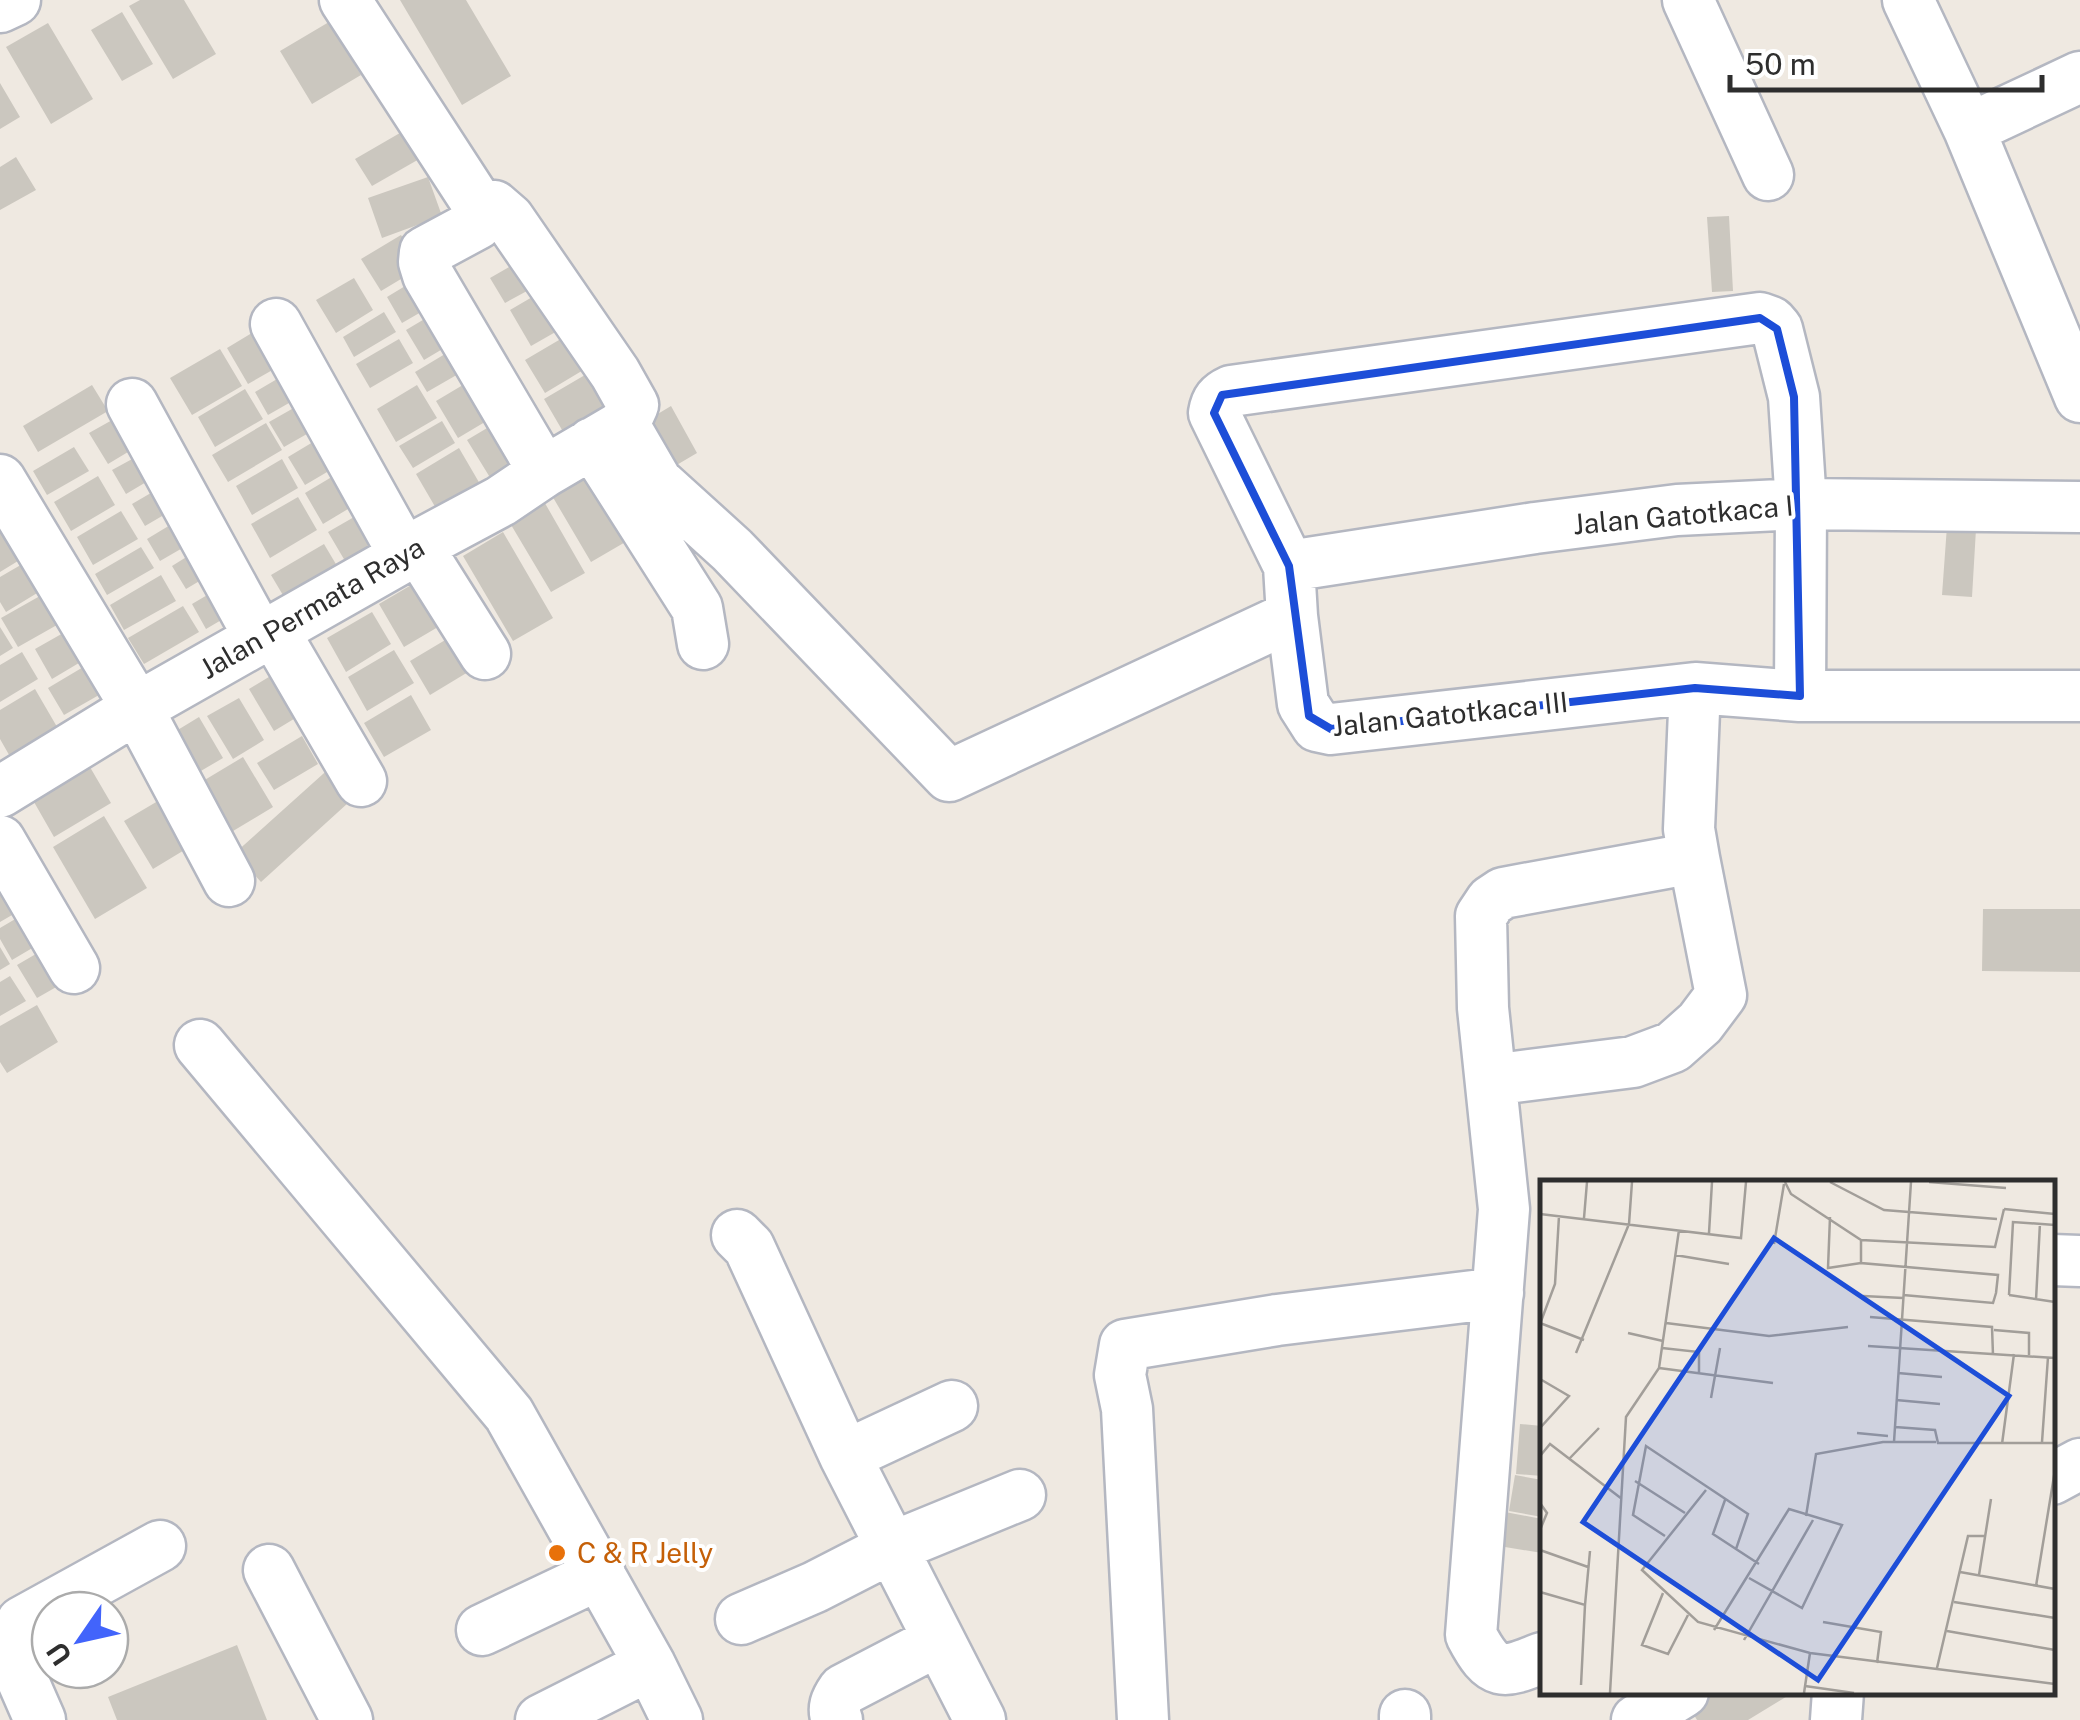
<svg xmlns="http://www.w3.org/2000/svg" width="2080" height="1720" font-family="'Public Sans',sans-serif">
<rect width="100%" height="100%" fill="#efe9e1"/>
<path fill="#cbc7bf" d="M140 0H184L216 54 173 79 129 6Z
M400 0H466L511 76 462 105Z
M122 12 153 64 122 81 91 30Z
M329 22 361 75 312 104 280 51Z
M48 23 93 99 51 124 6 47Z
M0 83 20 117 0 129Z
M412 126 428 154 372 186 355 159Z
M16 157 36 190 0 210V167Z
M428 177 442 216 382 238 368 198Z
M1729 216 1733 291 1712 292 1707 217Z
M401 235 421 267 381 291 361 259Z
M523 259 538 285 505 303 490 278Z
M420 277 435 304 402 323 387 297Z
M354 278 373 310 336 333 316 300Z
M551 286 573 322 531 346 510 310Z
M443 308 461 338 424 360 406 330Z
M384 312 396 332 354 357 343 337Z
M262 327 283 364 248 384 227 348Z
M576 330 595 363 545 393 525 360Z
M399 339 413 363 370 388 356 364Z
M455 348 467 369 427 392 415 372Z
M220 349 242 386 192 415 170 378Z
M602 365 623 401 565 435 544 399Z
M289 372 303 395 268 415 255 392Z
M478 376 500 413 458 438 436 401Z
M92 385 108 411 38 452 23 426Z
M417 385 437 418 396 442 377 409Z
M245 389 263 419 215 447 198 417Z
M306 401 321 426 284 447 269 422Z
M671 406 697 453 658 476 631 430Z
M130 410 148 440 108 464 89 433Z
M504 418 530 463 494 484 467 440Z
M442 421 455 443 413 468 399 446Z
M266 423 282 450 228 482 212 455Z
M323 436 339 465 305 485 288 457Z
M74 447 89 471 47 495 33 471Z
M459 448 480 484 437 510 416 474Z
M145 452 158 475 126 494 112 470Z
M282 459 298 488 252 515 236 486Z
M345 469 363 500 323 524 305 493Z
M595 469 634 537 591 562 551 494Z
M98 476 115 505 71 531 54 502Z
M168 483 181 505 145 526 132 504Z
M298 497 317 530 270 558 251 524Z
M542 498 585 573 551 592 507 518Z
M368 509 388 542 348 566 328 532Z
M121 511 138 539 93 565 77 537Z
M185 516 198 539 160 561 147 539Z
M14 524 31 553 0 572V533Z
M1947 526 1976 529 1972 597 1942 595Z
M503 532 553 618 513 641 463 556Z
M324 544 343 576 290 607 271 575Z
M204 546 218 570 186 589 172 566Z
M141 547 154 568 107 595 95 574Z
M31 559 47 587 6 612 0 602V577Z
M430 574 455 617 404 647 379 604Z
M161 575 176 601 124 630 110 605Z
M226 584 240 609 206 629 192 604Z
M47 592 64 621 18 647 1 618Z
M183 606 199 632 144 664 128 638Z
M372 612 391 644 346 672 327 638Z
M0 627 13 648 0 656Z
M72 628 89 657 52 679 35 649Z
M462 630 483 663 430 695 410 661Z
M394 650 414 683 367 711 348 677Z
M22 652 38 679 0 702V665Z
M90 663 106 691 64 715 48 688Z
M287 666 312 708 274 731 249 689Z
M35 689 60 732 12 760 0 739V710Z
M411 695 431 730 384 757 364 723Z
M239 698 264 740 233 759 207 716Z
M199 717 223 758 182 782 158 742Z
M302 736 318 764 274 790 257 763Z
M243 757 273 807 218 840 188 790Z
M87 762 111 803 54 837 30 795Z
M333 765 359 793 261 882 235 853Z
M163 798 191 846 153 869 124 821Z
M104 816 147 888 95 919 53 847Z
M0 887 31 904 0 922Z
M34 908 51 937 12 960 0 939V928Z
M1983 909H2080V972L1982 971Z
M53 944 72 978 37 998 17 965Z
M0 947 10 964 0 970Z
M10 976 26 1001 0 1016V982Z
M37 1005 58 1042 7 1073 0 1062V1026Z
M1520 1424 1542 1426V1476L1516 1474Z
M1515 1475 1542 1480V1517L1509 1511Z
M1505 1512 1542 1519V1553L1499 1546Z
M237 1645 267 1720H117L108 1697Z
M1708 1692H1794L1748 1720H1697L1688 1705Z"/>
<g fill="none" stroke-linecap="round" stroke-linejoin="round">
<defs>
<path id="minor" d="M345 0 475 200 481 215 477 224 425 252 424 262 428 275 544 472
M1688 0 1768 175
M1908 0 1969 129 2080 397
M0 7 15 0
M1969 129 2080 77
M481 215 494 206 509 219 615 373 633 405 624 425
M276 324 405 556
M132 404 260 638
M624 425 657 482 732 550 949 776 1292 616
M592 443 697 608 703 644
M0 480 137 708 229 881
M417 546 485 654
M1289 566 1535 528 1677 510 1801 504 2080 507
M273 630 361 781
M1800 696 1801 504 1794 397 1777 329 1771 322 1760 318 1231 391C1220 396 1216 401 1214 413L1289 566 1292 616 1303 704 1317 726 1331 729 1695 688 1800 696H2080
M0 792 137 708 405 556 417 546 501 501 544 472 624 425
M0 841 74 968
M200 1045 509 1414 650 1665 677 1720
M1491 1080 1633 1062 1673 1047 1700 1023 1721 995 1694 858
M737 1235 749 1247 845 1456 980 1720
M2052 1260 2080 1261
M845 1456 952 1406
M2052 1479 2080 1464
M269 1570 347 1720
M741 1619 815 1587 893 1547 1020 1495
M482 1630 600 1574
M1542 1658C1502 1674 1493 1677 1471 1635L1504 1209 1483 1008 1481 916 1491 901 1503 893 1694 858 1689 829 1695 688
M40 1720 11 1654 13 1638 22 1622 160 1546
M541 1720 650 1665
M837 1720C832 1708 836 1700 843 1690L939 1640
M1143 1720 1127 1409 1120 1375 1125 1345 1277 1320 1498 1293
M1405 1720V1715
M1637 1720 1683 1692
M1836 1720 1838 1692"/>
</defs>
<use href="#minor" stroke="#b4b7c1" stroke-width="55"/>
<use href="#minor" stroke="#fff" stroke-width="50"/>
</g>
<path fill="none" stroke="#1d4ed8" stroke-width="8" stroke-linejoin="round" d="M1760 318 1777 329 1794 397 1800 696 1695 688 1331 729 1309 716 1289 566 1214 413 1222 395Z"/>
<circle fill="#e8710a" stroke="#fff" stroke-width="4" cx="557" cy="1553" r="10"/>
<g text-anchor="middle" stroke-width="8" stroke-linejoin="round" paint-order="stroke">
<g font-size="28" fill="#2e2e2e" stroke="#fff">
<text transform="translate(1683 515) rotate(-5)" y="10">Jalan Gatotkaca I</text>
<text transform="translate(312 608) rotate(-30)" y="10">Jalan Permata Raya</text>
<text transform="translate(1450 714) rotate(-6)" y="10">Jalan Gatotkaca III</text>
</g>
<g font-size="28" fill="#c56008" stroke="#fff" text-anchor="start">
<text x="577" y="1563">C &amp; R Jelly</text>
</g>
</g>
<g transform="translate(1540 1180)">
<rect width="515" height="515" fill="#efe9e1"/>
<path fill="none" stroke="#a29e99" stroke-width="2.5" d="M245 2 251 14 321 60 455 67 464 29M290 2 344 30 457 39M389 2 466 8M464 29 515 34M0 34 201 58 206 2M290 37 288 88 321 83M44 38 47 2M169 53 172 2M321 60V83L458 95 456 113M234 64 244 4M135 75 189 84M363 115 453 123 456 113M469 115 473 42 515 45M469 115 515 122M323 116 363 118M496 120 500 43M330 137 452 147 453 175M0 143 44 160M126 143 229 156 308 147M0 144 15 104 19 36M454 150 489 153V175M88 153 123 161M328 166 515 178M122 168 159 172V193M36 173 89 44 92 2M119 188 233 203M358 193 402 197M0 199 29 216 0 248M171 218 180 168M356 220 400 224M355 247 395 250 398 263H515M317 253 348 256M354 262 371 2M502 262 508 177M462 264 474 174M0 276 10 264 82 319M29 279 59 248M95 301 145 333M166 310 102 390 158 442 270 473 515 504M185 320 173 354 196 369M0 323 7 333 0 350M266 336 276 274 343 262H396M125 356 93 335 106 266 208 334 196 369 219 384M0 370 48 387M420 392 515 409M439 395 451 319M496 406 515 290M0 412 45 425 50 371M123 413 102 465 128 474 148 435M414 422 515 438M283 442 341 452 337 483M174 450 249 329 302 345 262 428 209 398M407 451 515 470M204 460 273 340M397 488 428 356H445M41 505 45 425M265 506 314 513M70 513 86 237 119 188 139 50M264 513 270 473"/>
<path fill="#1d4ed8" fill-opacity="0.15" stroke="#1d4ed8" stroke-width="5" d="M234 58 469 216 278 500 43 342Z"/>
<rect width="515" height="515" fill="none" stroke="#2e2e2e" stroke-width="5"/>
</g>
<g transform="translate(80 1640) rotate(236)"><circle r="48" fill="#ffffff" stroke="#ababab" stroke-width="2.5"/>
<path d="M0-8L18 38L0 25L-18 38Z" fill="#4264fb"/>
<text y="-15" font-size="28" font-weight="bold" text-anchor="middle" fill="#2e2e2e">U</text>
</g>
<path d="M1730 75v15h312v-15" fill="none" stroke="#2e2e2e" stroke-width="5"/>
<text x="1745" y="75" font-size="30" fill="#2e2e2e" stroke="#ffffff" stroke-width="8" paint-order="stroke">50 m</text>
</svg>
